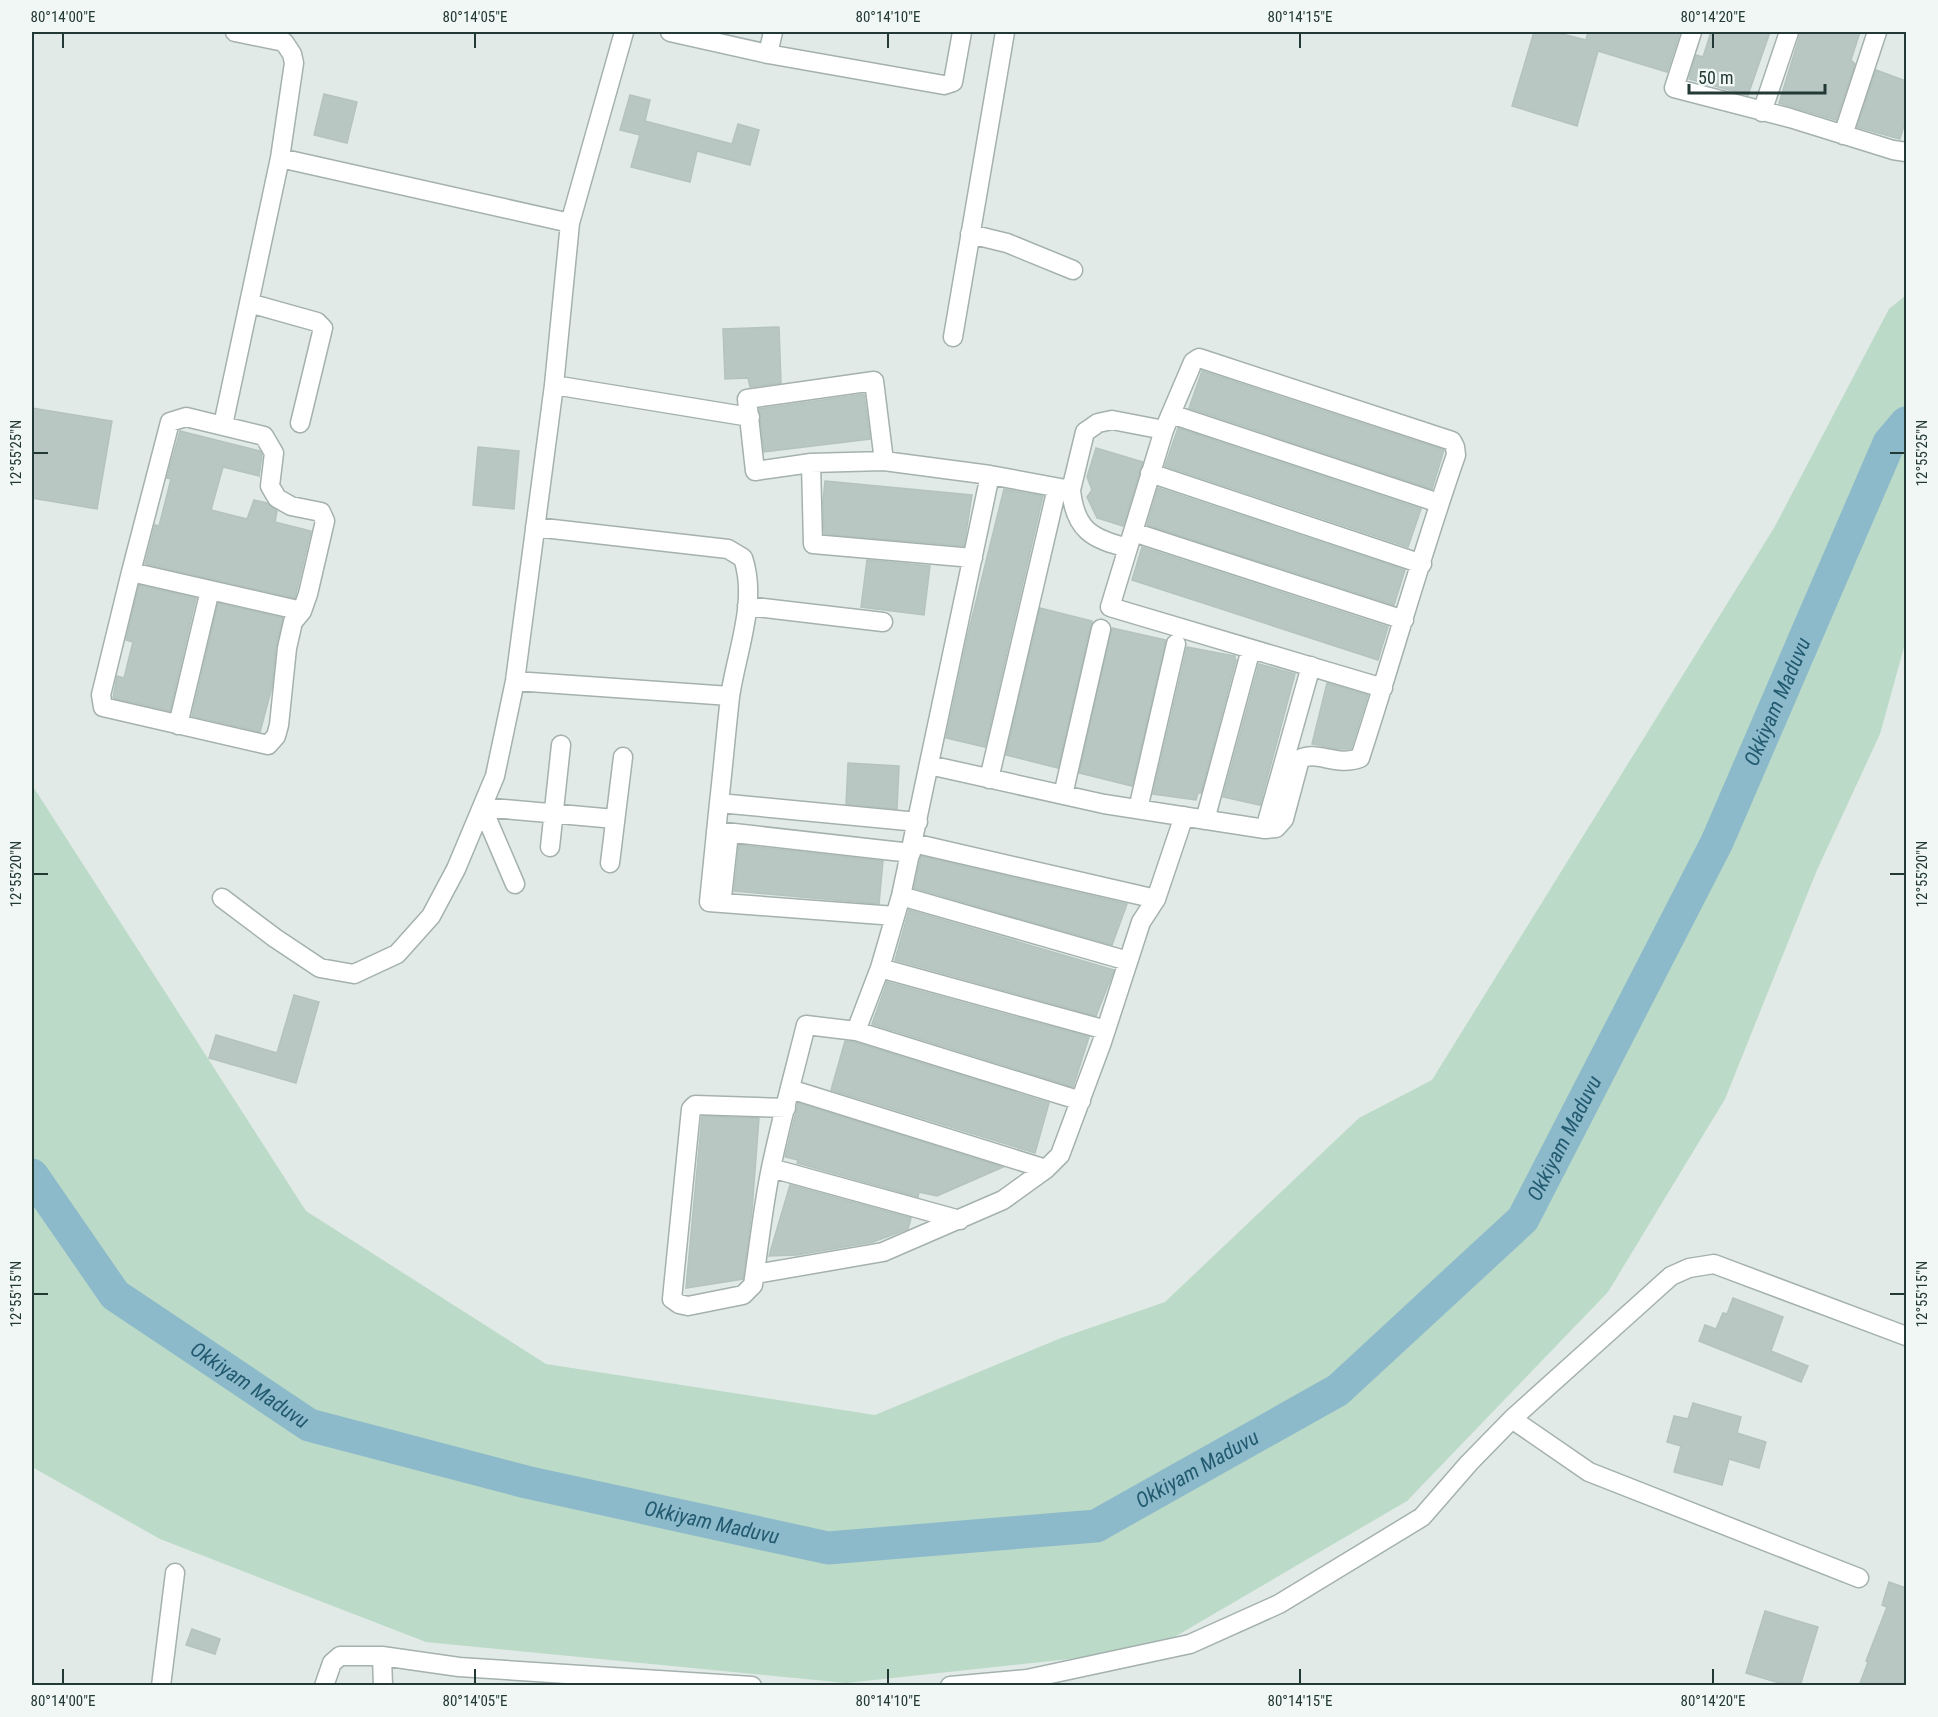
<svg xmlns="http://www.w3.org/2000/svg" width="1938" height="1717" font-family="'Roboto Condensed',sans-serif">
<rect width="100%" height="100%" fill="#e1eae7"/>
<path fill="#bbdac7" d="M1906 295V640L1880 734 1817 870 1725 1099 1608 1292 1407 1501 1152 1650 846 1683 426 1642 160 1539 32 1467V785L306 1211 546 1364 875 1415 1061 1338 1165 1302 1359 1118 1432 1080 1774 528 1889 309Z"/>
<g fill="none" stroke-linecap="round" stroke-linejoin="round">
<path stroke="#8dbacb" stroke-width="33" id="s1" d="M32 1175 115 1295 309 1425 526 1482 828 1548 1096 1526 1338 1390 1523 1219 1717 842 1889 443 1906 423"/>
</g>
<path fill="#b9c7c3" stroke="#b4c3be" stroke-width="1.5" d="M1534 32H1554L1586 40 1588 32H1680L1667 72 1598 51 1577 126 1512 106Z
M1711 32H1770L1748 95 1689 79 1696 55 1703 57Z
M1801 32H1860L1851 60 1855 64 1836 120 1779 103Z
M1876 70 1906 81V119L1900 139 1857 127Z
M324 94 357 102 347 143 314 135Z
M630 95 650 100 645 121 732 144 738 124 759 130 750 165 697 151 690 182 631 167 640 135 620 130Z
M779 327 781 383 750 387 748 378 725 379 723 329Z
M1202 371 1444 450 1432 489 1189 408Z
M864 394 870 439 764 452 759 409Z
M32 408 112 421 97 509 32 498Z
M1178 428 1421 509 1408 547 1165 466Z
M180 431 260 451 262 455 259 476 223 467 211 510 247 519 254 500 267 503 277 511 275 522 311 531 295 598 145 564 155 525 159 526 171 479 167 478Z
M478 447 519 451 514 509 473 505Z
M1096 448 1143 462 1123 526 1097 518 1087 497 1092 490 1087 477Z
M825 481 972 495 964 546 824 534 823 501Z
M1158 488 1405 570 1394 605 1147 525Z
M1004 489 1043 496 985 747 946 738 968 634Z
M1142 547 1388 627 1378 660 1132 580Z
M867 560 930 566 924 615 861 607Z
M139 585 196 598 170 711 113 698 117 676 124 678 133 642 126 640Z
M218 603 283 618 276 647 272 687 260 732 192 716Z
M1040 608 1092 621 1058 768 1006 755Z
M1112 628 1166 640 1132 786 1079 773Z
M1187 647 1235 656V660H1236L1201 793H1198L1196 800 1153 794Z
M1259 664 1295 674 1260 805 1223 797Z
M1327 683 1368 695 1351 749H1337L1312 744Z
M848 763 899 766 897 809 846 804Z
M739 845 883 861 879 904 734 891Z
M921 856 1127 904 1112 945 914 888Z
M909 910 1114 970 1096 1016 895 960Z
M887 982 1089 1037 1073 1087 872 1024Z
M294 995 319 1002 296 1083 209 1058 216 1035 277 1053Z
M845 1041 854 1042 1049 1103 1035 1153 831 1090Z
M798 1103 1003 1167 937 1196 919 1192 918 1197 797 1163 798 1160 785 1157Z
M702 1116 759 1118 752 1210 743 1279 686 1288Z
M790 1185 911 1218 908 1229 873 1242 797 1255 769 1256Z
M1733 1298 1783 1317 1771 1351 1808 1366 1801 1382 1699 1341 1705 1325 1716 1329 1723 1313 1727 1314Z
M1693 1403 1741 1417 1737 1433 1766 1442 1759 1468 1729 1459 1722 1485 1674 1472 1681 1446 1667 1442 1674 1416 1688 1419Z
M1889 1582 1906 1588V1686H1859L1868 1662 1866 1661 1887 1607 1882 1605Z
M1765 1611 1818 1627 1800 1686H1789L1746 1673Z
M192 1629 220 1639 215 1654 186 1645Z"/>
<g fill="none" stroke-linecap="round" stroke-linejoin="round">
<defs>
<path id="minor" d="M670 32 768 54 944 85 953 82 962 32
M1692 32 1674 88 1790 118 1893 150 1906 152
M768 54 773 32
M1762 112 1789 32
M1843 135 1877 32
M570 223 624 32
M970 234 1007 243 1073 270
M249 303 317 322 323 328 300 423
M953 337 1005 32
M554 385 750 417
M1171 414 1439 503
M223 425 280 158 294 63 292 54 284 42 235 32
M811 463 813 544 973 558
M1150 473 1422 564
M990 475 1071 490 1085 432 1098 423 1112 420 1164 430
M1071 490C1075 530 1092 539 1128 548
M535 527 728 549 743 558C758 602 736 653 730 697 726 732 723 768 719 803L918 822
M1133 532 1404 620
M131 572 101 695 103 707 268 745 276 736 279 725 287 648 293 622 302 611 308 594 325 521 321 512 291 506 277 498 270 486 274 453 264 436 186 417 170 422 131 572 302 611
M747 606 883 622
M515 681 730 696
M178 725 210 590
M929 765 1104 804 1265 829 1276 828 1284 819 1300 759C1317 750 1336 767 1360 758 1393 657 1421 555 1456 455L1455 447 1452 441 1199 358 1193 362 1164 430 1110 607 1383 688
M989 779 1057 488
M1063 795 1101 629
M719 803 709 902 895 916
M1138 809 1176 644
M1205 820 1251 649
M1265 829 1311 666
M716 831 911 853
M913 843 1156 899
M550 847 561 745
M610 863 623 757
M515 884 482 807 615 819
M901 896 1128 961
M722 897 729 833
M222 898 275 938 320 968 354 974 397 954 431 916 456 869 495 776 515 681 554 385 570 223 280 158
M880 968 1106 1030
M856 1031 1081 1101
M790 1089 1046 1169
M786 1108 695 1105 691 1109 672 1299 679 1304 688 1306 743 1295 753 1285C759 1246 763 1206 771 1168 781 1120 794 1073 806 1025L856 1031 880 968 901 896 990 475 884 461 874 381 747 399 755 471 811 463 884 461
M771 1168 960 1220
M755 1274 883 1252 1003 1200 1046 1169 1060 1155 1102 1042 1141 922 1156 899 1184 816
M1512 1419 1589 1472 1859 1578
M382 1656 383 1686
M161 1686 175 1573
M324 1686 332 1663 340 1656H382L459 1667 752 1686
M950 1686 1027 1679 1190 1644 1279 1604 1422 1517 1469 1463 1512 1419 1671 1276 1689 1268 1714 1264 1906 1336"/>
</defs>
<use href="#minor" stroke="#a4b1ae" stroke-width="21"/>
<use href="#minor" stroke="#fff" stroke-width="18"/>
</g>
<path fill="none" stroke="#233935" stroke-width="2" d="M63 33V48M475 33V48M888 33V48M1300 33V48M1713 33V48M33 453H48M1890 453H1905M33 874H48M1890 874H1905M33 1294H48M1890 1294H1905M63 1669V1684M475 1669V1684M888 1669V1684M1300 1669V1684M1713 1669V1684"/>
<g text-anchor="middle" stroke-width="6" stroke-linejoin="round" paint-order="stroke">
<g font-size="21" font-style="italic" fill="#225a70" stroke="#f1f7f5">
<text dy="7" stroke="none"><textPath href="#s1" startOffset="2288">Okkiyam Maduvu</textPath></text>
<text dy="7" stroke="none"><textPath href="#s1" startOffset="1802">Okkiyam Maduvu</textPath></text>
<text dy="7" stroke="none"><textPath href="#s1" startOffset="308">Okkiyam Maduvu</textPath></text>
<text dy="7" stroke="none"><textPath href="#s1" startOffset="1298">Okkiyam Maduvu</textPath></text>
<text dy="7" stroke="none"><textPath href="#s1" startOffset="794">Okkiyam Maduvu</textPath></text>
</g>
</g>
<rect width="1938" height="1717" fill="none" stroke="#f1f7f5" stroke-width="66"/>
<path d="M1689 84v9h136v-9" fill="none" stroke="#233935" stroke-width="3"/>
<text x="1698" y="84" font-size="18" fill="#233935" stroke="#f1f7f5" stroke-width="4.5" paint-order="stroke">50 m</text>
<rect x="33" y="33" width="1872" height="1651" fill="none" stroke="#233935" stroke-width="2"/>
<g font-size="15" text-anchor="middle" fill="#233935">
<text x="63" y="22">80°14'00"E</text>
<text x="475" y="22">80°14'05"E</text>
<text x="888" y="22">80°14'10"E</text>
<text x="1300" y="22">80°14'15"E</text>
<text x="1713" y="22">80°14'20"E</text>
<text transform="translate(16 453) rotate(-90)" y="5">12°55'25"N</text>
<text transform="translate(1922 453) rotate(-90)" y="5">12°55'25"N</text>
<text transform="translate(16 874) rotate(-90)" y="5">12°55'20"N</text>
<text transform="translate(1922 874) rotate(-90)" y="5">12°55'20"N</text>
<text transform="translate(16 1294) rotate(-90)" y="5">12°55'15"N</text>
<text transform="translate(1922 1294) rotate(-90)" y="5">12°55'15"N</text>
<text x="63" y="1706">80°14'00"E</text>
<text x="475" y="1706">80°14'05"E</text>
<text x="888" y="1706">80°14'10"E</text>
<text x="1300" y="1706">80°14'15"E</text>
<text x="1713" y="1706">80°14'20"E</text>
</g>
</svg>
